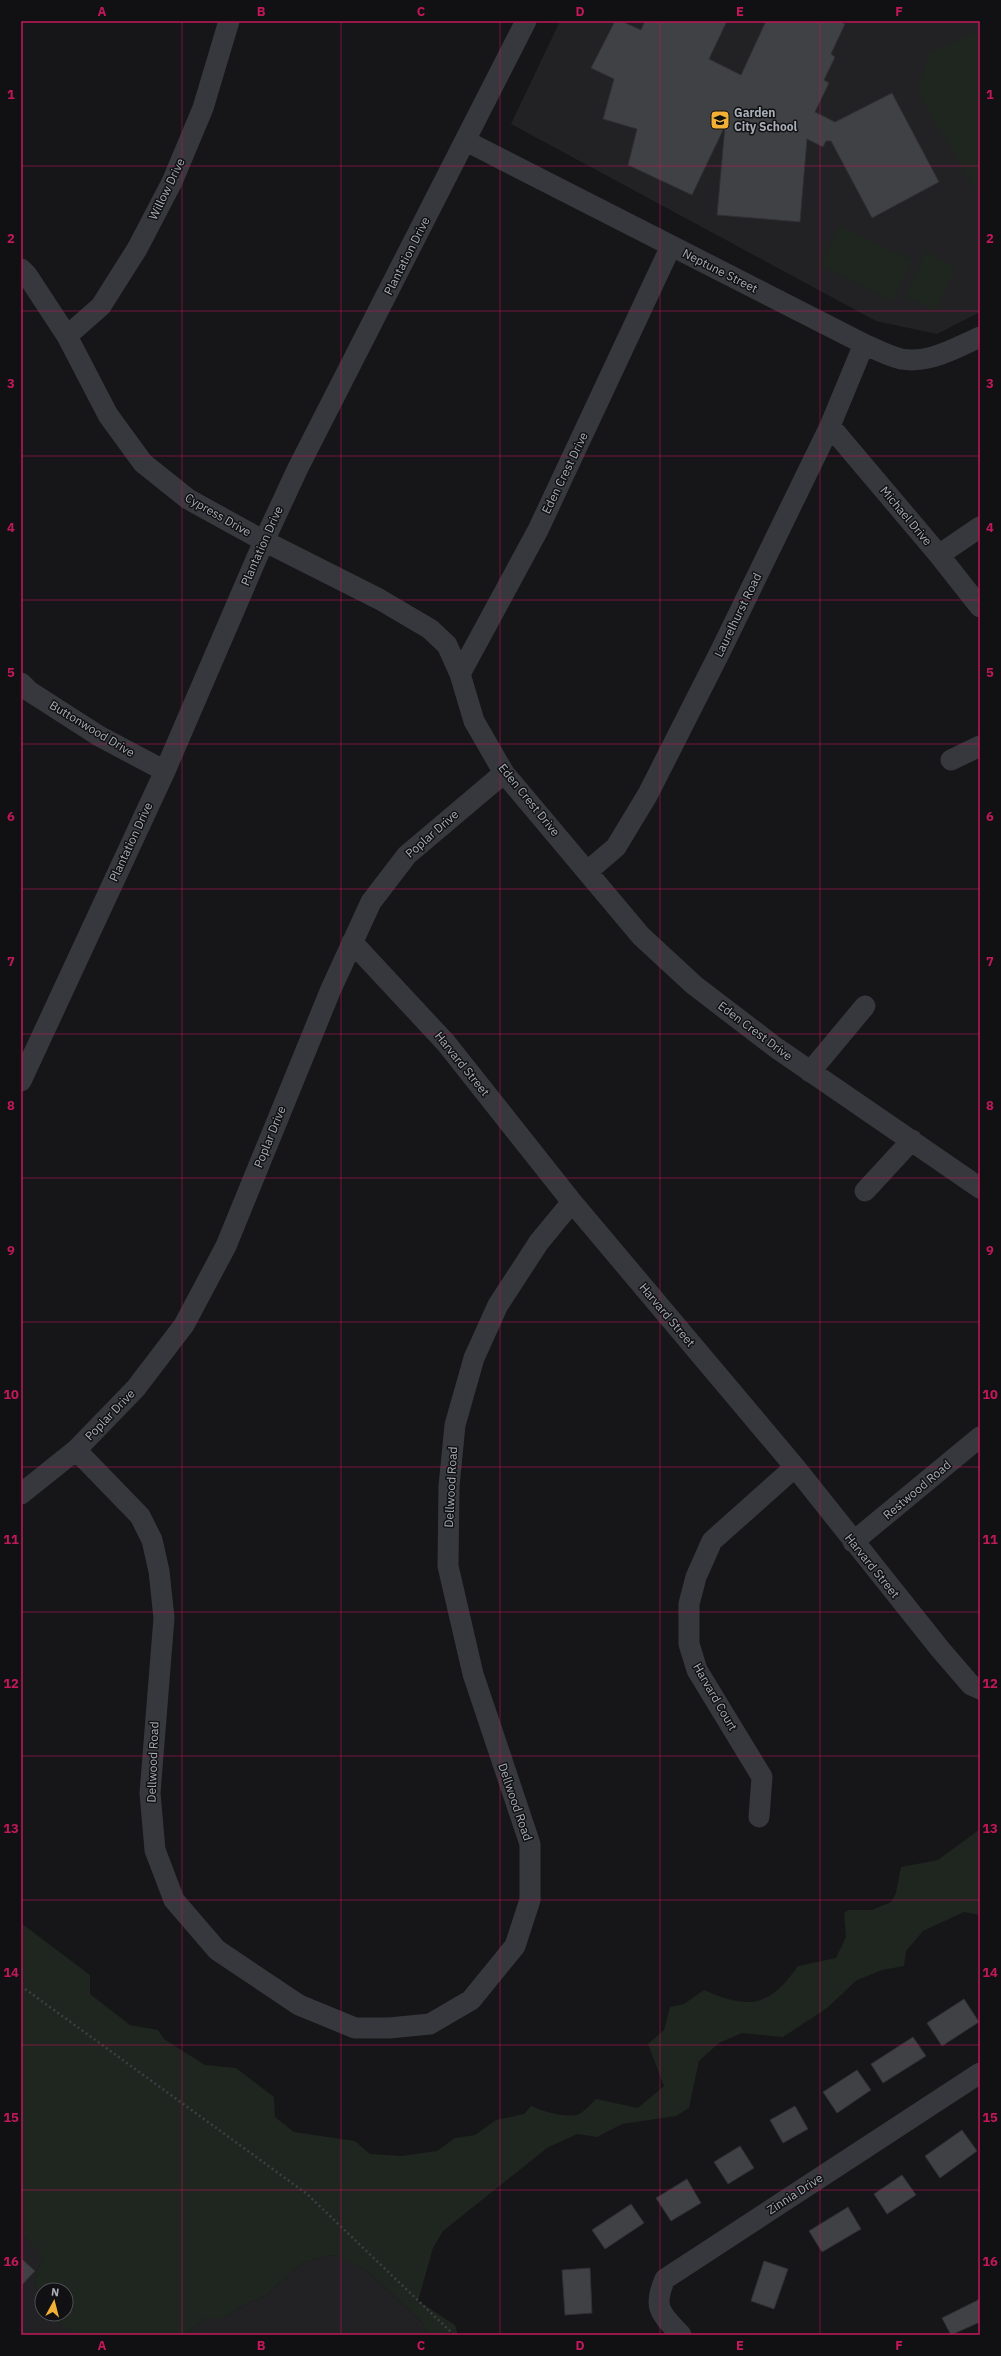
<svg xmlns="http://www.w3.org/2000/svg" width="1001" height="2356" font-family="'IBM Plex Sans',sans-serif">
<rect width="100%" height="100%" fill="#161618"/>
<path fill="#222225" d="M560 21H980V312L937 334 876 321 511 124Z
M21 2233 39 2250 43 2260 38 2268 34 2284 42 2297V2314H52L57 2321 77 2335H21Z
M331 2255 346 2258 370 2273 423 2323 427 2335H185L205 2318H223L248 2303 265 2296 304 2262Z"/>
<path fill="#1e261f" d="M980 30V197L918 93 929 53Z
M839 226 913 260 892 301 820 265Z
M926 251 956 267 935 311 904 296Z
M980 1829V1915L964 1912 923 1931 906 1951 904 1966 882 1970 857 1980 827 2008 783 2037 742 2033 719 2043 699 2061 689 2108 676 2116 622 2124 597 2137 577 2134 547 2148 443 2231 433 2248 418 2301 455 2325 458 2335H427L423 2323 370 2273 346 2259 331 2255 304 2262 265 2296 248 2303 223 2318H205L185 2335H77L56 2321 52 2314H66V2290H42V2297L34 2284 38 2268 43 2260 38 2250 21 2233V1923L90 1975V1994L130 2025 158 2030 164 2039 205 2065 236 2068 274 2097 275 2117 294 2132 355 2141 370 2154 401 2156 437 2151 455 2138 475 2135 496 2120 524 2114 531 2106C542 2111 567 2119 579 2114 585 2111 591 2104 596 2099L638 2108 664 2086 648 2044 664 2030 670 2007 684 2004 704 1990C750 2010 769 2007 798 1966L836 1958 846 1937 844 1913 849 1910H872L891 1902 896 1893 901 1867 938 1860Z"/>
<path fill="#404145" stroke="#303034" d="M615 21H621L641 30 645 21H727L709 59 741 75 766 21H839L845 24 831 54 835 57 824 80 829 83 815 112 835 122 892 93 939 182 872 218 831 141H826L823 147 807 139 800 222 717 215 725 126 692 195 628 165 637 129 603 119 614 79 591 68Z
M964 1999 979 2022 942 2046 927 2023Z
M913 2037 926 2056 883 2083 871 2064Z
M857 2070 871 2090 837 2113 823 2092Z
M795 2106 808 2129 783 2143 770 2120Z
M962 2130 977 2151 940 2178 925 2156Z
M740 2146 754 2168 728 2184 714 2162Z
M902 2175 916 2195 887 2214 874 2194Z
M687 2179 701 2203 671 2221 656 2198Z
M631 2204 644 2223 605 2249 592 2230Z
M848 2207 861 2229 822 2252 809 2231Z
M21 2258 35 2271 21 2286Z
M764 2261 788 2269 774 2309 751 2301Z
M590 2268 592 2313 565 2315 562 2270Z
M980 2299V2322L951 2335 942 2318Z"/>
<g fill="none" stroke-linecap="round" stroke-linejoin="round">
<path stroke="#3d3f44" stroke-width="2.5" stroke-dasharray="2 3" stroke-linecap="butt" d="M21 1986 307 2194 454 2335"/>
<path stroke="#37383d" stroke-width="21" d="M466 141 864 344C875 349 888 356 901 359 929 364 955 348 980 337
M671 246 538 530 460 674 474 721 504 773 641 936 694 985 775 1047 980 1188
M21 269 27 275 67 336 108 415 143 463 188 499 264 541 379 599 430 629 447 645 460 674
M67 336 101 306 137 249 172 182 203 108 229 21
M830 426 939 555 980 607
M939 555 980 527
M21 683 29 691 99 736 165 771
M951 760 980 746
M588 871 616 847 648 794 721 650 830 426 864 344
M352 942 446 1043 572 1202 795 1467 940 1649 971 1685 980 1689
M810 1072 865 1006
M21 1081 165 771 264 541 298 468 526 21
M865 1191 912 1140
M76 1450 140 1516 152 1540 159 1571 164 1618 150 1793 155 1850 174 1900 217 1950 299 2005 355 2028H389L430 2024 471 2000 515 1946 530 1900V1844L473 1674 448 1566 449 1486 455 1425 474 1358 498 1305 539 1242 572 1202
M21 1494 76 1450 136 1388 184 1325 226 1246 331 989 371 902 407 855 504 773
M853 1542 980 1437
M759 1817 762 1777 697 1670 689 1644V1604L696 1577 712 1541 795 1467
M681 2335C661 2314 652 2308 665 2279L980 2073"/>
</g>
<path fill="none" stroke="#c2185b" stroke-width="1" stroke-opacity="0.55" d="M182 21V2335M341 21V2335M500 21V2335M660 21V2335M820 21V2335M21 166H980M21 311H980M21 456H980M21 600H980M21 744H980M21 889H980M21 1034H980M21 1178H980M21 1322H980M21 1467H980M21 1612H980M21 1756H980M21 1900H980M21 2045H980M21 2190H980"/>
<defs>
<symbol id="school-square" viewBox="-11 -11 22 22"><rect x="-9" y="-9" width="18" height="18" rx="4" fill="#f2b134" stroke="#111113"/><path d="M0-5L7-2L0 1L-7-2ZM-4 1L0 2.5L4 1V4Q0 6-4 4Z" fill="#111"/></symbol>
</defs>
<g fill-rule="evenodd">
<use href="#school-square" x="709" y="109" width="22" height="22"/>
</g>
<g text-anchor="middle" stroke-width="3" stroke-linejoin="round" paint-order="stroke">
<g font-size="12" font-weight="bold" fill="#a8adb8" stroke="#111113" text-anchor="start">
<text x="734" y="117">Garden<tspan x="734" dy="14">City School</tspan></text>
</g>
<g font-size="12" fill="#a8adb8" stroke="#111113">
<text transform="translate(167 189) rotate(-64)" y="4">Willow Drive</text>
<text transform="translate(407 256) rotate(-63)" y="4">Plantation Drive</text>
<text transform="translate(720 271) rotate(27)" y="4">Neptune Street</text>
<text transform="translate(565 473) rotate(-64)" y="4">Eden Crest Drive</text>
<text transform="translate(218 515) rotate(30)" y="4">Cypress Drive</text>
<text transform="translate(906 516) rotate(50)" y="4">Michael Drive</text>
<text transform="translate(262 546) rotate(-66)" y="4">Plantation Drive</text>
<text transform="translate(738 615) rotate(-64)" y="4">Laurelhurst Road</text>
<text transform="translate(92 729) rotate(31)" y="4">Buttonwood Drive</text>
<text transform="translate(529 800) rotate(51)" y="4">Eden Crest Drive</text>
<text transform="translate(432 834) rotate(-41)" y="4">Poplar Drive</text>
<text transform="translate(131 842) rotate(-65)" y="4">Plantation Drive</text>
<text transform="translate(755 1031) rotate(37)" y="4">Eden Crest Drive</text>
<text transform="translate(462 1064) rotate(51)" y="4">Harvard Street</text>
<text transform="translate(270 1137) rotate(-68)" y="4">Poplar Drive</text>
<text transform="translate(667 1315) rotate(50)" y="4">Harvard Street</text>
<text transform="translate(110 1415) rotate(-46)" y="4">Poplar Drive</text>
<text transform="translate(451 1487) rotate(-87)" y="4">Dellwood Road</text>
<text transform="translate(917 1490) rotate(-40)" y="4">Restwood Road</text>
<text transform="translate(872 1566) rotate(51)" y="4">Harvard Street</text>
<text transform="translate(715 1697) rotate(60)" y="4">Harvard Court</text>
<text transform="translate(153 1762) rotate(-88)" y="4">Dellwood Road</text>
<text transform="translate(515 1802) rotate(71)" y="4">Dellwood Road</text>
<text transform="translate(795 2194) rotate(-33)" y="4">Zinnia Drive</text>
</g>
</g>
<rect width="1001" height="2356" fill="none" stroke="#111113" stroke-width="44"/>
<g transform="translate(54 2302) rotate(7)"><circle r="19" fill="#111113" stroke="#4d4f55"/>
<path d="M0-3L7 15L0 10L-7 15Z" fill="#f2b134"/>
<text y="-6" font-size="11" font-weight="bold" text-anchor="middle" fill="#a8adb8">N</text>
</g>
<rect x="22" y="22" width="957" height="2312" fill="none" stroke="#c2185b" stroke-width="1.5"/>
<g font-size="13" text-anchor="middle" font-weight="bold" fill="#c2185b">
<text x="102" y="16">A</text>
<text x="261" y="16">B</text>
<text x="421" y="16">C</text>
<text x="580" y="16">D</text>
<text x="740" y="16">E</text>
<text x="899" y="16">F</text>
<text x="11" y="99">1</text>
<text x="990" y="99">1</text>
<text x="11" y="243">2</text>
<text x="990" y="243">2</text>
<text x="11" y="388">3</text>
<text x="990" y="388">3</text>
<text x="11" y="532">4</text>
<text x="990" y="532">4</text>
<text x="11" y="677">5</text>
<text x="990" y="677">5</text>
<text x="11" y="821">6</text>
<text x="990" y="821">6</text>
<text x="11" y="966">7</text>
<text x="990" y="966">7</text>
<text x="11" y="1110">8</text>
<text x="990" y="1110">8</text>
<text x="11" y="1255">9</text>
<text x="990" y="1255">9</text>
<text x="11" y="1399">10</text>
<text x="990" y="1399">10</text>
<text x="11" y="1544">11</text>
<text x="990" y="1544">11</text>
<text x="11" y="1688">12</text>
<text x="990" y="1688">12</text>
<text x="11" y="1833">13</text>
<text x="990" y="1833">13</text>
<text x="11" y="1977">14</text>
<text x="990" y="1977">14</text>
<text x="11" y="2122">15</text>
<text x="990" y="2122">15</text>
<text x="11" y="2266">16</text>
<text x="990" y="2266">16</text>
<text x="102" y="2350">A</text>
<text x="261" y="2350">B</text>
<text x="421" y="2350">C</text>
<text x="580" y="2350">D</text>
<text x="740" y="2350">E</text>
<text x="899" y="2350">F</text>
</g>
</svg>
